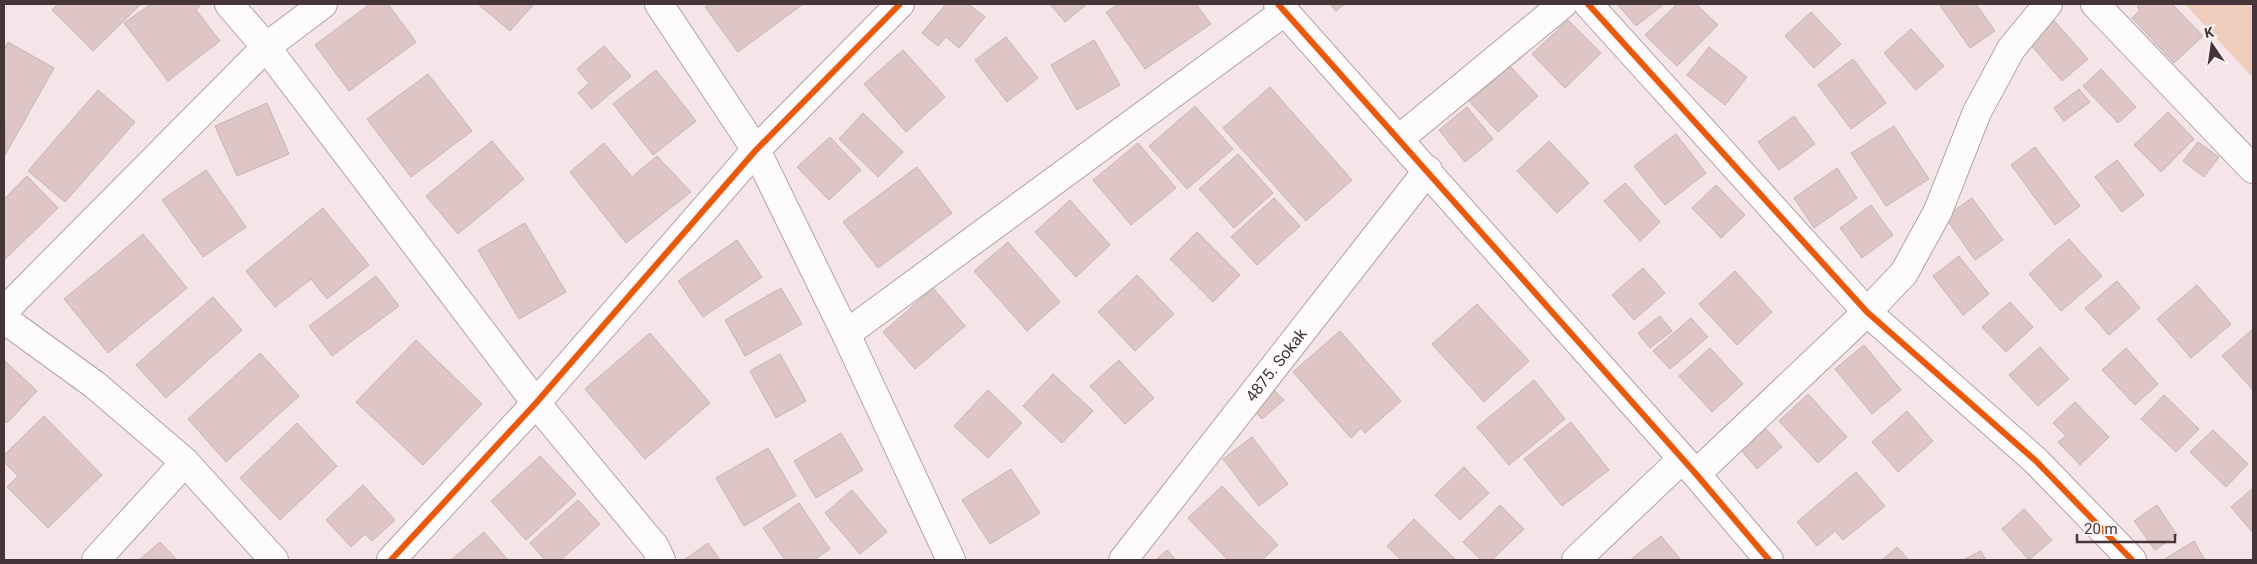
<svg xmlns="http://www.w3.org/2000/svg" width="2257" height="564" font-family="Roboto,sans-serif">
<rect width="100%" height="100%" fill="#f6e5e8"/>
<path fill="#f0cdbc" d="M2185 4H2253V78Z"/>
<path fill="#ddc6c5" stroke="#c3b5b5" d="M58 4H141L93 51 52 10Z
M151 4H198L200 6 196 10 220 41 168 81 124 23Z
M370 4H388L416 42 349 91 315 45Z
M478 4H534L510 31Z
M710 4H803L738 52 705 7Z
M946 4H968L985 17 959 48 946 37 938 46 922 33Z
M1050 4H1087L1065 22Z
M1119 4H1196L1211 24 1145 69 1106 12Z
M1330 4H1345L1336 11Z
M1617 4H1664L1636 26Z
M1677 4H1696L1718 25 1677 66 1645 35Z
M1939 4H1976L1995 31 1970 48Z
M2141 4H2172L2203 36 2174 63 2132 18 2140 10 2137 7Z
M1811 12 1841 44 1814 68 1785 36Z
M2050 16 2088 59 2062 81 2024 37Z
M1568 20 1601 53 1565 88 1532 54Z
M1911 29 1944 66 1916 90 1884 53Z
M1006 37 1038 78 1007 102 975 60Z
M1094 40 1120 85 1077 110 1051 65Z
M8 42 54 68 5 155 4 50Z
M604 46 631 76 592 109 578 93 589 83 577 69Z
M1709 47 1747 77 1725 105 1687 75Z
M903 50 945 97 906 132 864 84Z
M1853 59 1886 103 1851 129 1818 85Z
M1508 64 1538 96 1498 132 1468 100Z
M2101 69 2136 107 2118 123 2083 86Z
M656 70 696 121 653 155 613 104Z
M428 74 472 131 411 177 367 119Z
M1270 87 1352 180 1306 221 1223 128Z
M2079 89 2090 102 2064 121 2054 108Z
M98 90 135 122 65 202 28 171Z
M267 103 289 154 237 176 215 126Z
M1195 106 1233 149 1187 189 1149 146Z
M1467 107 1493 139 1465 162 1439 130Z
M2168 112 2194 139 2161 172 2134 145Z
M863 113 903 152 878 177 839 139Z
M1794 116 1815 144 1779 170 1758 142Z
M1894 126 1929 179 1886 206 1851 153Z
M1676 134 1706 173 1665 205 1634 166Z
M830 137 861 170 829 200 797 167Z
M492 141 524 179 458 234 426 196Z
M1549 141 1589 183 1557 213 1517 171Z
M2198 142 2219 157 2204 177 2183 161Z
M604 143 632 177 657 156 691 192 626 243 570 172Z
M1138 143 1176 188 1131 225 1093 180Z
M2035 147 2080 206 2055 225 2011 165Z
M1238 154 1273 193 1234 228 1199 189Z
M2117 160 2144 195 2122 212 2095 177Z
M917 167 952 213 878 268 843 222Z
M1837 168 1857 198 1814 228 1794 198Z
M206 170 246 227 203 257 162 200Z
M27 176 58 208 4 260V199Z
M1625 183 1660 222 1640 241 1604 201Z
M1716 185 1745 215 1721 238 1692 208Z
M1274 198 1300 226 1257 265 1231 237Z
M1972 198 2003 240 1975 260 1945 217Z
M1070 200 1110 245 1076 277 1035 232Z
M1871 205 1893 235 1862 258 1840 228Z
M323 208 369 265 327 299 311 279 275 307 246 271Z
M525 223 566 292 519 319 478 250Z
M1197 232 1240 275 1213 302 1170 259Z
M143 234 187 288 108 353 64 299Z
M2069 239 2102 276 2061 311 2029 274Z
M737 240 762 277 703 317 678 281Z
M1008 242 1060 302 1027 331 974 271Z
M1959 256 1989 294 1963 315 1933 276Z
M1643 268 1665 293 1634 320 1612 295Z
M1735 271 1772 312 1737 345 1699 304Z
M1137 275 1174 314 1135 351 1098 312Z
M376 276 399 306 332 356 309 326Z
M2117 281 2140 308 2109 335 2085 308Z
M2197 285 2231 324 2191 358 2157 319Z
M781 288 802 324 745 356 725 320Z
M933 288 965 326 915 369 883 332Z
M213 297 242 330 166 398 136 365Z
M2010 302 2033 327 2006 352 1982 327Z
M1477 304 1529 361 1484 402 1432 344Z
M1660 316 1672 331 1650 348 1638 333Z
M1691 318 1708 337 1670 369 1653 351Z
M2253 329V390L2222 356Z
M1340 331 1401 401 1365 433 1361 428 1351 438 1293 372Z
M650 333 710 403 645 459 585 389Z
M416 340 482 404 423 465 356 402Z
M1864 345 1901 390 1872 414 1835 369Z
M2040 347 2069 379 2038 406 2009 375Z
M1710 348 1743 384 1712 412 1679 376Z
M2126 348 2158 384 2135 405 2102 370Z
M260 353 299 396 226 462 188 419Z
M780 354 806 401 776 418 750 371Z
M4 360 37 391 7 423 4 420Z
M1119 360 1154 398 1125 424 1090 386Z
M1053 374 1093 411 1062 443 1023 406Z
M1534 380 1565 419 1509 465 1477 427Z
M988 390 1022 423 988 458 954 426Z
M1274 390 1284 400 1262 419 1252 408Z
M1808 394 1847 437 1818 463 1779 421Z
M2164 395 2199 429 2176 452 2141 419Z
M2075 402 2109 437 2080 465 2058 442 2066 436 2053 423Z
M1907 411 1933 441 1898 472 1872 442Z
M44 416 102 475 48 528 7 487 18 476 4 462V455Z
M1571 422 1609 470 1562 506 1524 459Z
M1760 422 1782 447 1757 469 1735 443Z
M297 423 337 466 280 520 240 478Z
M2213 430 2248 464 2226 487 2190 452Z
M841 433 863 470 816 498 794 461Z
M1252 437 1288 484 1259 506 1223 459Z
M768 448 796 496 744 526 716 478Z
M540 456 576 494 526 540 491 501Z
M1464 467 1489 493 1460 520 1435 495Z
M1011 469 1040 513 990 544 962 500Z
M1856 472 1885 506 1843 540 1835 531 1817 546 1797 522Z
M363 485 395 520 372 541 365 534 351 547 326 520Z
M1222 486 1278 545 1262 560H1228L1188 518Z
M2253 488V533L2231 507Z
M852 490 887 532 860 554 825 513Z
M578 500 600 524 561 560H545L530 543Z
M799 503 830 549 814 560H785L763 528Z
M1500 505 1524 529 1492 560H1481L1463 542Z
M2157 505 2177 535 2155 550 2134 521Z
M2024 509 2052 540 2029 560 2002 529Z
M1414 519 1456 560H1401L1387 546Z
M484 532 508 560H451Z
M1661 536 1681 560H1630Z
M2194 541 2205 560H2166L2165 559Z
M160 542 177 560H139Z
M708 543 720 560H684Z
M1897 547 1909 560H1882Z
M1167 550 1176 560H1156Z
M1981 551 1986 560H1963Z"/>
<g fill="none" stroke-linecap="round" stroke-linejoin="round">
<defs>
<g id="minor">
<path d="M229 4 266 47 536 403 655 547 661 560"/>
<path d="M659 4 756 150 846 334 951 560"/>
<path d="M1588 4 1867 312 2036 461 2132 560"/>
<path d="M2095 4 2253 169"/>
<path d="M1399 139 1563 4"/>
<path d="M4 311 266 47 323 4"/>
<path d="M4 319 95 385 185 462 274 560"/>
<path d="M846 334 1284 12"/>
<path d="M1696 474 1867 312 1904 273 1938 211 1977 112 2011 49 2048 4"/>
<path d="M96 560 185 462"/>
<path d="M391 560 536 403 756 150 900 4"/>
<path id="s1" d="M1123 560 1428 170"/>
<path d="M1576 560 1682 459"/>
</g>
<path id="tertiary" d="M1278 4 1696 474 1769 560"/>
</defs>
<use href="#minor" stroke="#b0a1a4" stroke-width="30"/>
<use href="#tertiary" stroke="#b0a1a4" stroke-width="30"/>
<use href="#minor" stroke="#fefbfc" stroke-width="28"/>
<use href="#tertiary" stroke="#fefbfc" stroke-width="28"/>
<defs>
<path id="cycleway" d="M1278 4 1696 474 1769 560
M1588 4 1867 312 2036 461 2132 560
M391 560 536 403 756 150 900 4"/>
</defs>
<use href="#cycleway" stroke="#faf1f3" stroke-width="9"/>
<use href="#cycleway" stroke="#e8590c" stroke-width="6"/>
</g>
<g text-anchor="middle" stroke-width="4" stroke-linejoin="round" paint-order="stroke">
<g font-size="16" fill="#453538" stroke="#faf1f3">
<text dy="6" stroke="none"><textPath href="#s1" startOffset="248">4875. Sokak</textPath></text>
</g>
</g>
<rect width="2257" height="564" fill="none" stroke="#453538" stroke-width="10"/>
<g transform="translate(2212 45) rotate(347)" stroke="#faf1f3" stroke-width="4" paint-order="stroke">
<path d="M0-4L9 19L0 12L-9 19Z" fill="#453538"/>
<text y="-8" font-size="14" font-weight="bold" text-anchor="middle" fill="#453538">K</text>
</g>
<path d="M2077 534v8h98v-8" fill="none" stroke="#453538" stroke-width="2.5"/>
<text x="2084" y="534" font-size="15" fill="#453538" stroke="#faf1f3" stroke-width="4" paint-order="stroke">20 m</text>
</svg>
